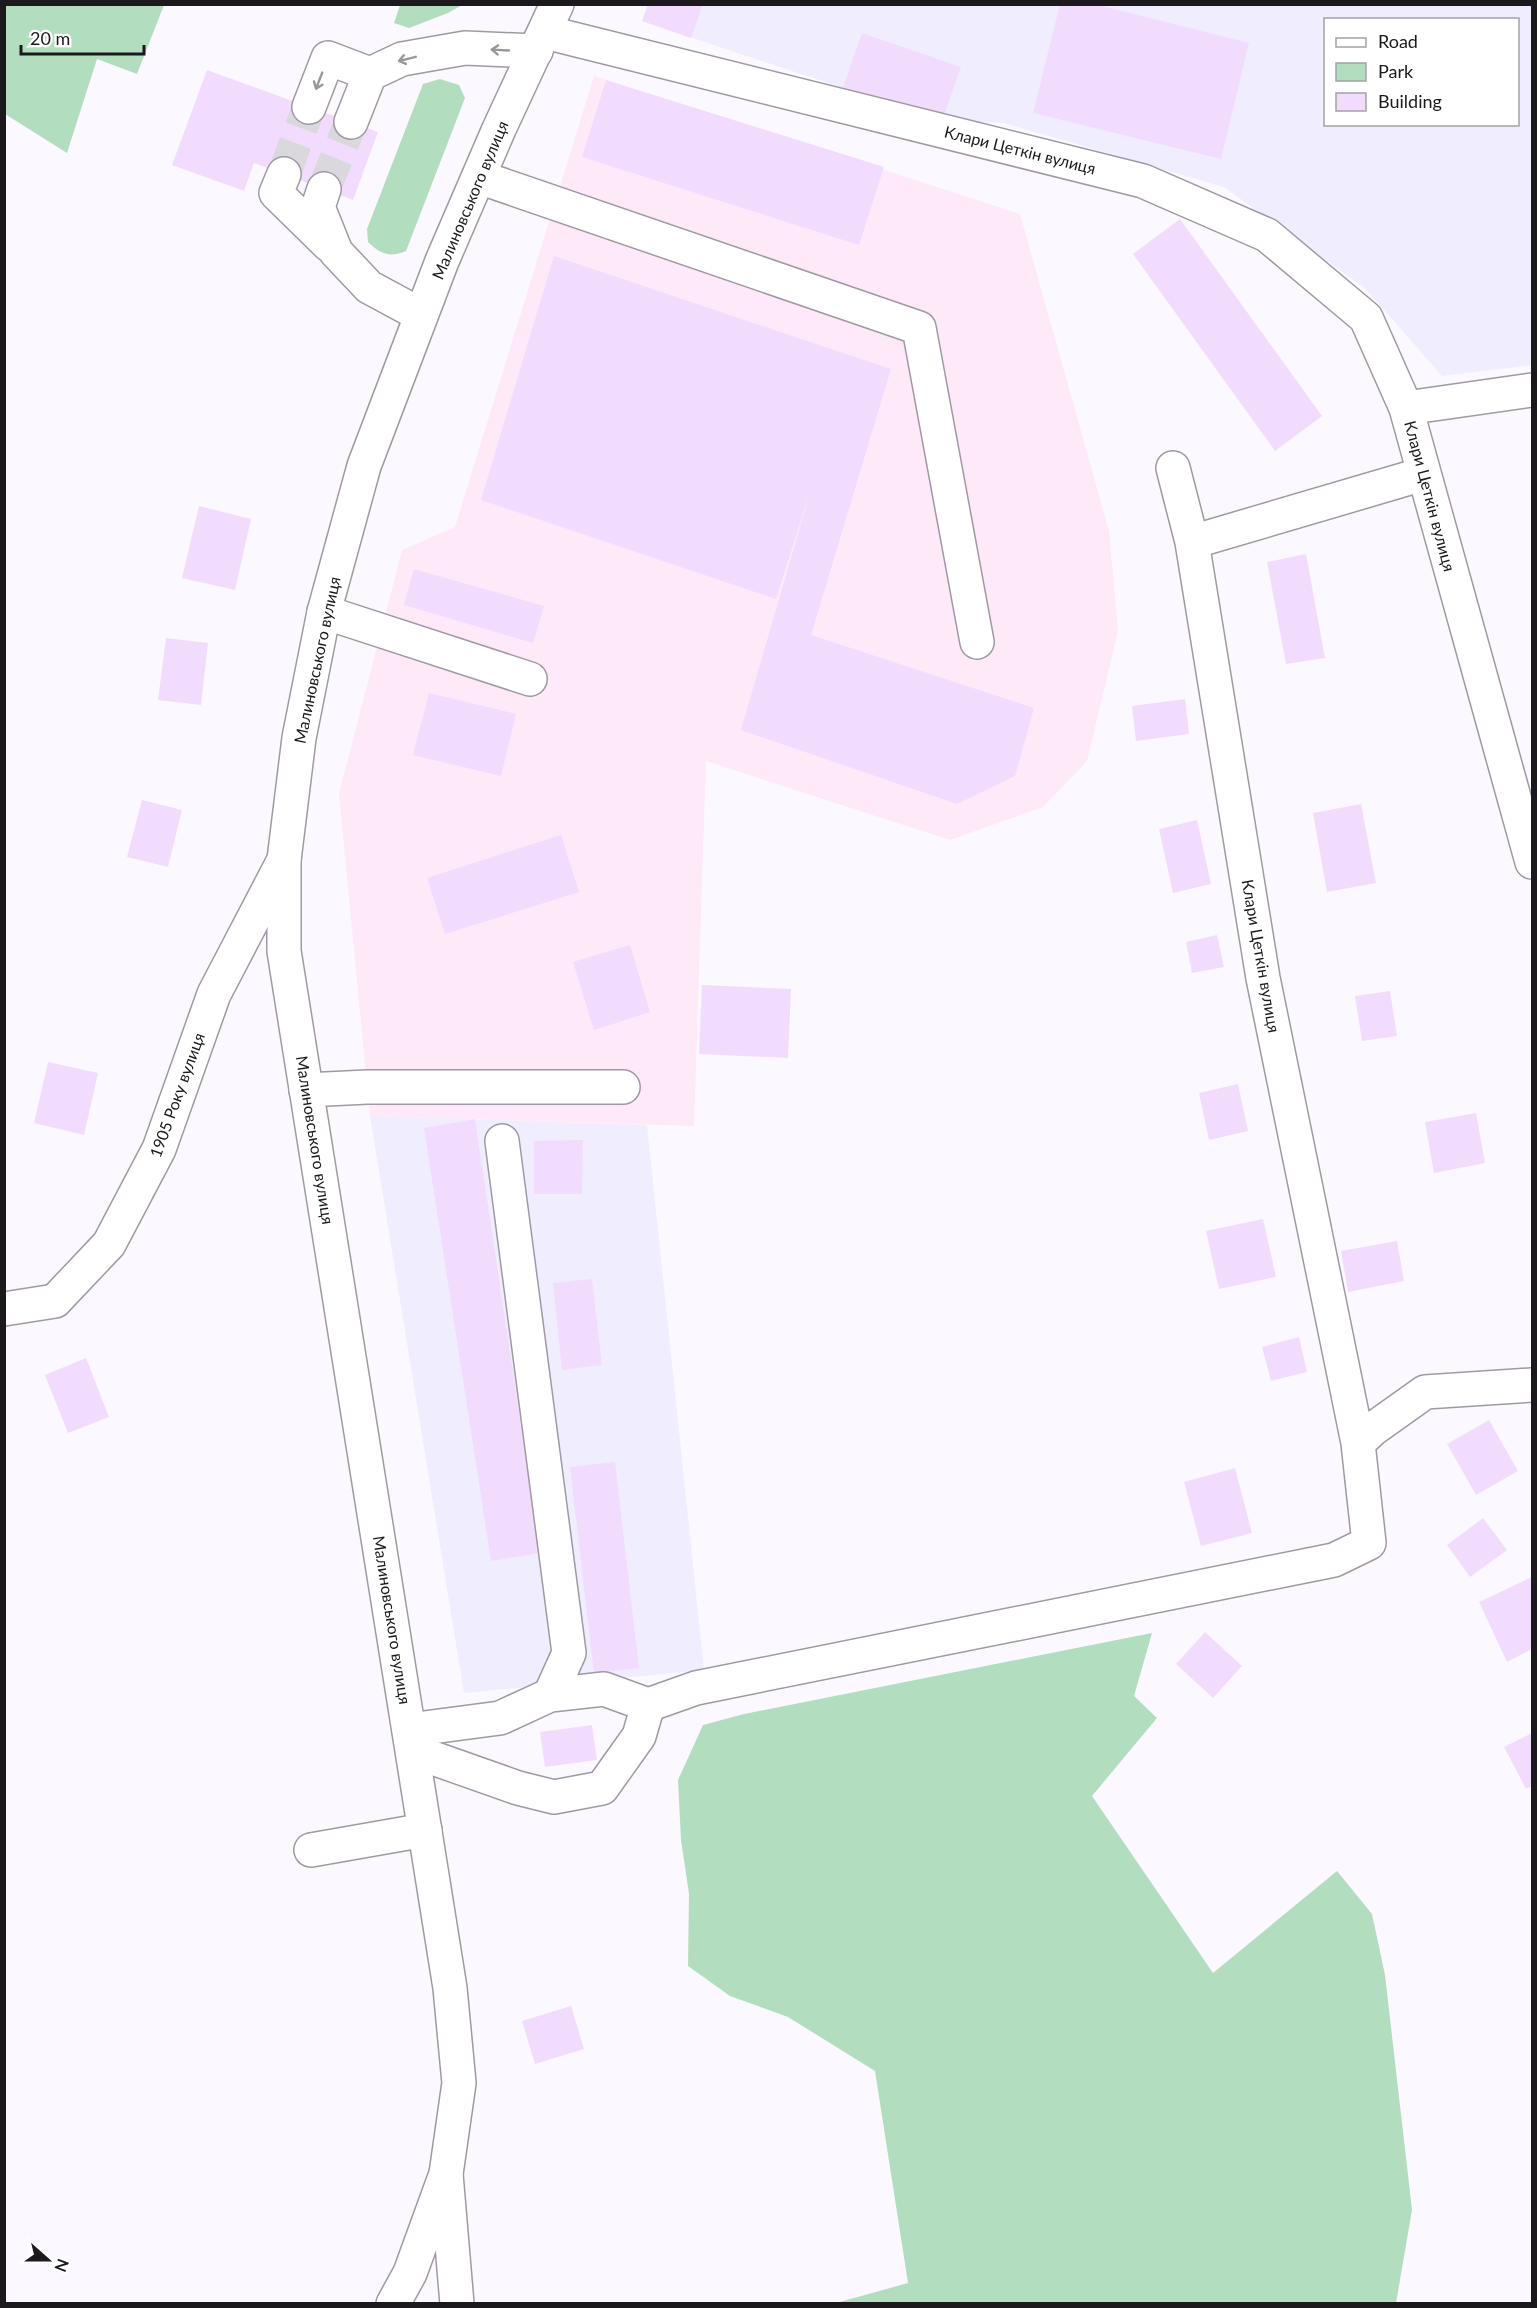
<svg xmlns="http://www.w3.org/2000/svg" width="1537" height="2308" font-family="Lato,sans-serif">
<rect width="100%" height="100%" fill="#fcf8ff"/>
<path fill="#fde9f8" d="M594 76 1020 214 1109 531 1118 631 1087 761 1043 807 950 840 706 761 694 1126 370 1116 339 794 402 550 455 527Z"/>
<path fill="#f0edff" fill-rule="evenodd" d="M648 4 1532 5V365L1442 376 1365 288 1224 187 1004 123 942 121 642 21ZM1326 20H1518V124H1326Z
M370 1116 647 1125 704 1670 464 1693Z"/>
<path fill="#b3ddbf" d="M4 5H164L137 74 97 59 67 153 5 114Z
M400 5V4L462 5 448 13 409 28 394 23Z
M440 79 459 85 465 98 406 251C390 258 380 254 368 242L367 229 423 84Z
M1152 1633 1134 1696 1157 1718 1092 1796 1213 1973 1337 1871 1372 1914 1385 1975 1412 2210 1396 2303H836L908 2283 875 2071 788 2017 730 1996 688 1966 689 1894 681 1840 678 1780 703 1725 744 1714Z"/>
<path fill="#f1dcfd" d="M648 4H703L691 38 642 21Z
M1060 4H1094L1249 43 1221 159 1033 113Z
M862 33 961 67 942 121 843 87Z
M207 70 378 132 353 200 254 163 244 191 172 165Z
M606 80 884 167 859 245 582 157Z
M1180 219 1322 416 1275 451 1133 254Z
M554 256 891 369 811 635 1034 708 1015 776 957 804 741 730 811 489 776 599 481 500Z
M199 506 251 519 235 590 182 578Z
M1306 554 1325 658 1286 664 1267 562Z
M414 569 544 606 533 643 404 605Z
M166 638 208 643 201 705 158 700Z
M429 693 516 714 501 776 413 755Z
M1185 699 1189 734 1136 741 1132 706Z
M142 800 182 810 168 867 127 857Z
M1361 804 1376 883 1327 892 1313 813Z
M1197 820 1211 884 1173 893 1159 829Z
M561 835 579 892 445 934 427 878Z
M1217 935 1224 967 1192 973 1186 942Z
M630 945 650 1012 594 1030 573 962Z
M702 985 791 989 788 1058 699 1054Z
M1390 991 1397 1036 1362 1041 1355 996Z
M48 1062 98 1073 84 1135 34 1123Z
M1238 1084 1248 1131 1209 1140 1199 1093Z
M1476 1113 1485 1163 1434 1173 1425 1122Z
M475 1119 540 1553 491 1561 424 1128Z
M583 1140 582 1194H534V1141Z
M1263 1219 1276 1277 1219 1289 1206 1231Z
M1397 1241 1404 1281 1348 1292 1341 1251Z
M592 1279 602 1365 562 1370 553 1283Z
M1299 1337 1307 1372 1271 1381 1262 1347Z
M86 1358 109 1417 68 1433 45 1375Z
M1489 1420 1518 1471 1476 1495 1447 1444Z
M615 1462 639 1668 594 1673 570 1467Z
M1235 1468 1252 1533 1201 1546 1184 1482Z
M1483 1518 1507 1550 1470 1577 1447 1545Z
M1532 1577V1649L1507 1662 1479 1602Z
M1205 1632 1242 1666 1213 1698 1176 1664Z
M592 1725 597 1760 545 1767 540 1732Z
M1532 1733V1786L1526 1789 1504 1747Z
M571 2006 584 2049 535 2064 522 2021Z"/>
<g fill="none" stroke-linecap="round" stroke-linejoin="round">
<path stroke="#dad7dd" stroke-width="33" stroke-dasharray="33 16" stroke-linecap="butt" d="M284 174 309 107
M324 189 351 122"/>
<defs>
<path id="minor" d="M545 32 1143 181 1267 235 1366 318 1406 408 1532 862
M309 107 328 58 370 74
M351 122 370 74 402 59 465 48 536 51
M284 174 276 193 329 245
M479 177 919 328 977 642
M324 189 318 207 336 252 369 287 421 315
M1406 408 1532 390
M1173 468 1192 542 1263 978 1358 1443
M1192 542 1423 474
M324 612 530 679
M306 1090 367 1087H623
M4 1309 55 1301 109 1244 159 1149 214 994 284 860
M550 1695 604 1689 648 1705
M409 1730 500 1718 550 1695 569 1653 502 1141
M413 1751 518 1788 554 1797 602 1788 639 1736 648 1705 696 1688 1334 1560 1369 1543 1358 1443 1373 1429 1425 1392 1532 1385
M311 1850 425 1830
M446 2174 457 2304"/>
<path id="major" d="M393 2304 410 2273 446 2174 459 2083 450 1988 284 951V860L299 738 324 612 364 466 442 261 499 129 557 4"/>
</defs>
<use href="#minor" stroke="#a099a3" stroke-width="36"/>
<use href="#major" stroke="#a099a3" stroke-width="36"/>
<use href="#minor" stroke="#fff" stroke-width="33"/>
<use href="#major" stroke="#fff" stroke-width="33"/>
</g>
<defs><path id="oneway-shaft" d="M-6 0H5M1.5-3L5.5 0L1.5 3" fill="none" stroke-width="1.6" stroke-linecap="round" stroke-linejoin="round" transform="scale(1.5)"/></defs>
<g stroke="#989899">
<use href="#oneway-shaft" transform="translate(500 50) rotate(-177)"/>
<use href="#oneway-shaft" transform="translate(407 59) rotate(166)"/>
<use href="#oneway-shaft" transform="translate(319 81) rotate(111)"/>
</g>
<g text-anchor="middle" stroke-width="4.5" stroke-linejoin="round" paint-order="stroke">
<g font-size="16" fill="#1b191c" stroke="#fff">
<text transform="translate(1020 150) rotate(14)" y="6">Клари Цеткін вулиця</text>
<text transform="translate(470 200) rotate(-67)" y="6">Малиновського вулиця</text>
<text transform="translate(1430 496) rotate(75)" y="6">Клари Цеткін вулиця</text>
<text transform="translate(317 660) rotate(-78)" y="6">Малиновського вулиця</text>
<text transform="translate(1261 956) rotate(80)" y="6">Клари Цеткін вулиця</text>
<text transform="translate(177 1095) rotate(-70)" y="6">1905 Року вулиця</text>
<text transform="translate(315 1140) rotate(81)" y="6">Малиновського вулиця</text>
<text transform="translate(392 1620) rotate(81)" y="6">Малиновського вулиця</text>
</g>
</g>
<rect width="1537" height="2308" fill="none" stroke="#1b191c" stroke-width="12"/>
<rect x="1324" y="18" width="195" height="108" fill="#ffffff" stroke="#a4a3a4" stroke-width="1.5"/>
<rect x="1336" y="38" width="30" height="9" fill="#ffffff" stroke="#a4a3a4" stroke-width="1.5"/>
<text x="1378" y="48" font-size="18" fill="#1b191c">Road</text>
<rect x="1336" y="63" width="30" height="18" fill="#b3ddbf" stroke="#a4a3a4" stroke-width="1.5"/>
<text x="1378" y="78" font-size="18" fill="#1b191c">Park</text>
<rect x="1336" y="93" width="30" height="18" fill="#f1dcfd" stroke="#a4a3a4" stroke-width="1.5"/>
<text x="1378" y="108" font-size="18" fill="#1b191c">Building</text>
<g transform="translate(48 2260) rotate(111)" stroke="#ffffff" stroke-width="4.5" paint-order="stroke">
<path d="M0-4.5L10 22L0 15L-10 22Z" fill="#1b191c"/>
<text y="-9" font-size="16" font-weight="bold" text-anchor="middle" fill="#1b191c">N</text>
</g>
<path d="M21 45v9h123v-9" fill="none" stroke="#1b191c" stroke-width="3"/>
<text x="30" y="45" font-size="18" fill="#1b191c" stroke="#ffffff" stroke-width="4.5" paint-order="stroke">20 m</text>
</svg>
